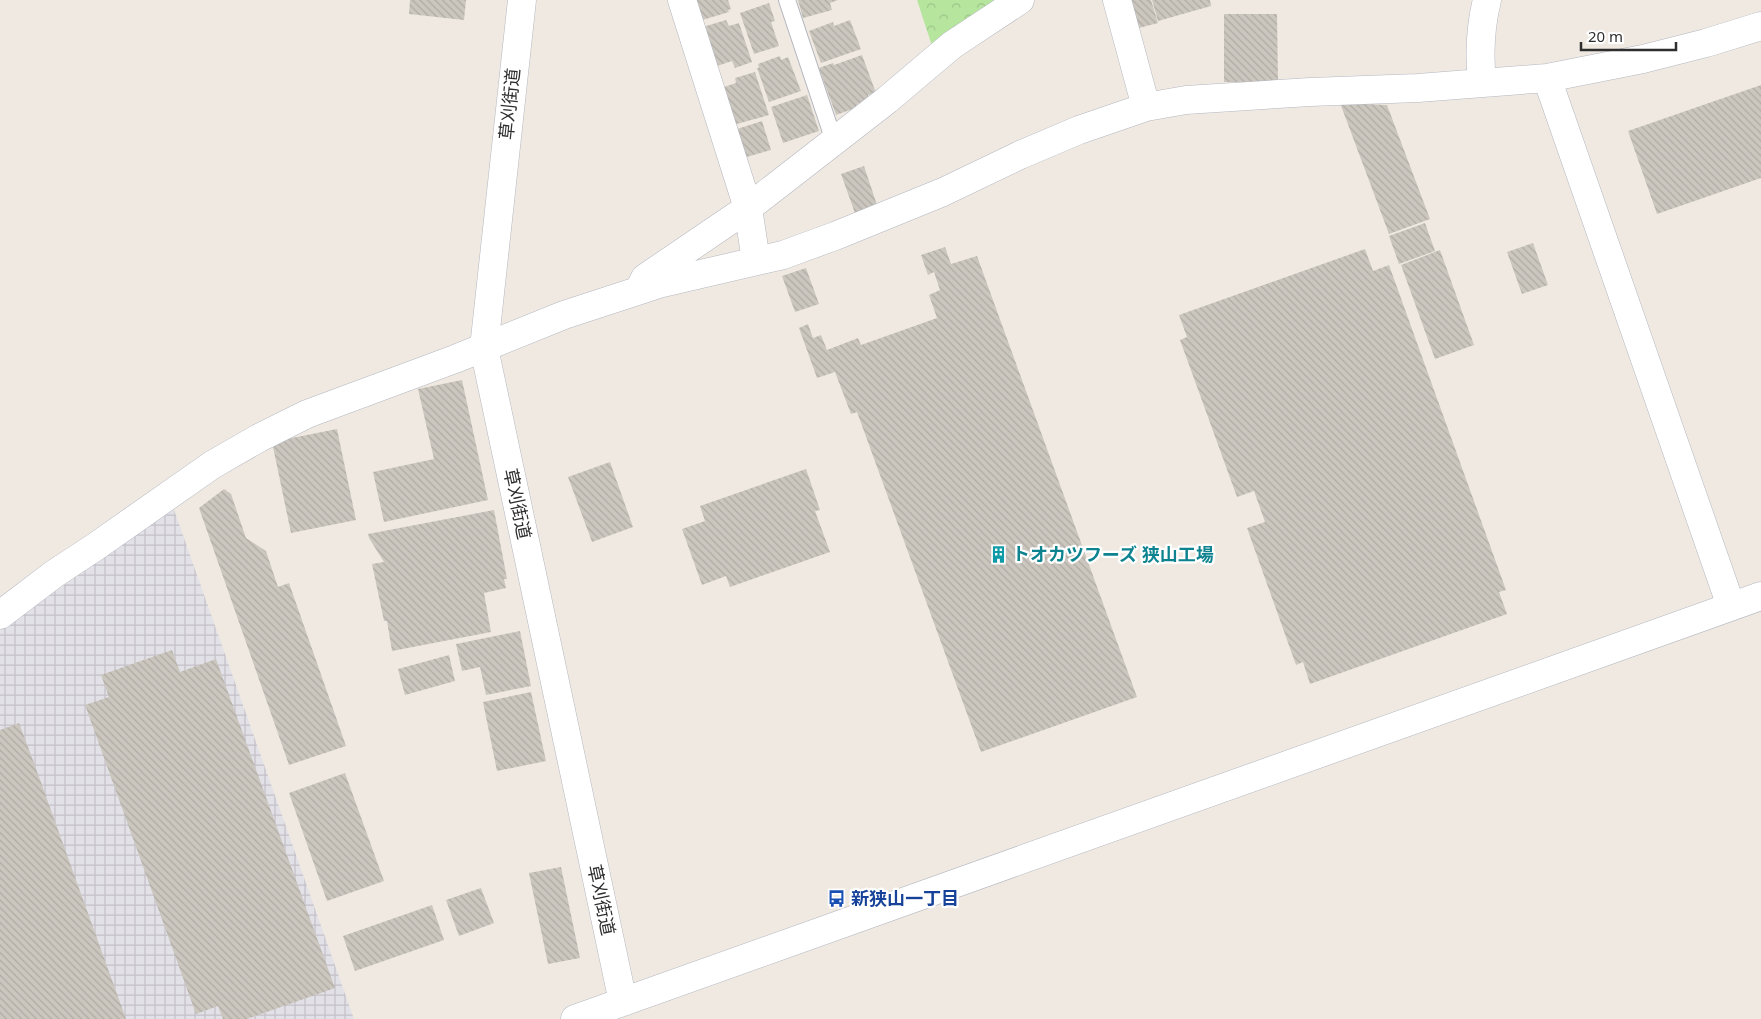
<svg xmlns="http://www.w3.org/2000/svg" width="1761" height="1019" font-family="'Noto Sans','Noto Sans JP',sans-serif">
<defs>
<pattern id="industrial-grid" width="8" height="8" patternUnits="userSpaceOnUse" patternTransform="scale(1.25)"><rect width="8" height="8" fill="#e3e1e8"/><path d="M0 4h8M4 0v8" fill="none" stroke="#c3c1c7"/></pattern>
<pattern id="forest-crowns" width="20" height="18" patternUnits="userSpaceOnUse" patternTransform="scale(1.25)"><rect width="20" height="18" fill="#b6e59e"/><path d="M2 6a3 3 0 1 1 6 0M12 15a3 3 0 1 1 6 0" fill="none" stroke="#9dc588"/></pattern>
<pattern id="building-back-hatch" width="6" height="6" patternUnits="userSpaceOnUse" patternTransform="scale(1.25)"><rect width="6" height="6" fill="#cbc7bf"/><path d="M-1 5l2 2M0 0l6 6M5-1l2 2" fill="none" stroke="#afaba4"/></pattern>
</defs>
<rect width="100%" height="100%" fill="#efe9e1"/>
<path fill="url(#industrial-grid)" d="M173 507 354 1019H0V631Z"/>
<path fill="url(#forest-crowns)" d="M917 0H1003L932 46Z"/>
<path fill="url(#building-back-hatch)" d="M410 0H466L464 20 409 14Z
M692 0H728L731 9 728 10 729 12 699 21Z
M798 0H838L830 3 832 10 803 18Z
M1127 0H1151L1158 23 1135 29Z
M1152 0H1210L1211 6 1158 21Z
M769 3 775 21 771 22 779 46 754 54 740 13Z
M1224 14H1277L1278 82H1224Z
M726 20 729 26 739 23 752 62 735 68 732 61 717 66 703 27Z
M850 20 861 49 821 63 809 31 833 22 834 26Z
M862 55 876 93 868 95 869 99 857 104 858 107 836 115 819 68 833 63 834 65Z
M780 56 781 60 788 57 801 91 769 102 757 68H759L758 64Z
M755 72 769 115 733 125 721 88 736 83 735 78Z
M1761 85V178L1657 214 1628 131Z
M807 95 819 131 783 143 771 107Z
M1340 103 1387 105 1430 219 1389 234Z
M762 121 771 150 743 158 734 130Z
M864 166 878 208 856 216 841 174Z
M1425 223 1435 251 1399 264 1389 236Z
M1533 243 1548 285 1522 294 1507 252Z
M945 247 951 264 977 256 1137 697 981 752 857 412 851 414 835 372 817 378 799 328 808 324 813 338 821 335 827 350 858 338 861 345 937 318 929 295 940 290 934 272 928 275 921 255Z
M1365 249 1373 271 1389 265 1506 590 1499 592 1507 614 1310 684 1303 662 1296 665 1247 528 1265 522 1254 491 1237 497 1180 340 1187 337 1179 315Z
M1440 250 1474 345 1435 359 1401 265Z
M806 268 819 304 795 312 782 276Z
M462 380 488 500 384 522 373 472 434 459 418 389Z
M337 429 356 520 291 533 272 442Z
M610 462 633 527 592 542 568 477Z
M806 469 820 510 815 511 830 552 730 587 726 576 702 585 682 529 705 521 700 506Z
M224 489 231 494 246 538 266 551 278 587 289 583 346 746 289 765 199 508Z
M494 510 507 579H504L506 588 484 593 491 632 392 651 387 621H384L372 564 384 562 369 538 368 534Z
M520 631 531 686 486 695 480 667 462 671 456 644Z
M172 650 180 672 216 659 335 988 247 1019H223L218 1006 196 1014 85 705 109 697 101 675Z
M449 655 455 681 405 695 398 669Z
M531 692 546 761 497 771 483 702Z
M19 723 34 763 126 1019H0V730Z
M345 773 384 881 327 901 289 793Z
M561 867 580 958 548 964 529 873Z
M481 888 494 923 459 936 446 900Z
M432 905 444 940 355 971 343 936Z"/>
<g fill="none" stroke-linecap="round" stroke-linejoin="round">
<defs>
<path id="service" d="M787 0 834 141"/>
<path id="minor" d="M682 0 748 208 756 261
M1117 0 1146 107
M1547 78 1731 606
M1482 82C1479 54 1480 28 1487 0
M640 288 645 278 748 208 887 100 952 45 1020 0
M0 615 54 574 95 547 212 465 259 438 307 414 455 359 564 315 662 283 783 255 835 236 943 192 1020 155 1079 130 1146 107 1186 100 1310 92 1418 88 1547 78 1643 59 1706 43 1761 26"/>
<path id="tertiary" d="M522 0 484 348 623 1002
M575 1019 1761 596"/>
</defs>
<use href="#service" stroke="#b4b7c1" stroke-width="18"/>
<use href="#minor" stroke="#b4b7c1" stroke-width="29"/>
<use href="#tertiary" stroke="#b4b7c1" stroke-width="29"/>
<use href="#service" stroke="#fff" stroke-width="16"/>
<use href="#minor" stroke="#fff" stroke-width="28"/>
<use href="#tertiary" stroke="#fff" stroke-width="28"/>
</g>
<defs>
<symbol id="building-bare" viewBox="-9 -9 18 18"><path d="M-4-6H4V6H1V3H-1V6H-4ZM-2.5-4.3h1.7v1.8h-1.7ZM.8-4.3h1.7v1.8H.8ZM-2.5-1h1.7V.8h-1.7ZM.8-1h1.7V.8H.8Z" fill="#0f9aa8" stroke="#fff" stroke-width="2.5" paint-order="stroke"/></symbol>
<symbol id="bus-bare" viewBox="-9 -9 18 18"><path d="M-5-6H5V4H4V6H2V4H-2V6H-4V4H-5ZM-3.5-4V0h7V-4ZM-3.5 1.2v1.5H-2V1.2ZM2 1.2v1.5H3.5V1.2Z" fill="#1a4fb4" stroke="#fff" stroke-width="2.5" paint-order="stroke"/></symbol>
</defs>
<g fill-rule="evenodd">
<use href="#building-bare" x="986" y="542" width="25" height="25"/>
<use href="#bus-bare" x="824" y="886" width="25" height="25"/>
</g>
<g text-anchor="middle" stroke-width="4.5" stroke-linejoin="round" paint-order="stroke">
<g font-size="18" fill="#2e2e2e" stroke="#fff">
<text transform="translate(510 104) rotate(-84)" y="6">草刈街道</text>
<text transform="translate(517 504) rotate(78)" y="6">草刈街道</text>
<text transform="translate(601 900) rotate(78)" y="6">草刈街道</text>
</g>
<g font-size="18" font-weight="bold" fill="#0d838f" stroke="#fff" text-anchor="start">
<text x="1012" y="561">トオカツフーズ 狭山工場</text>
</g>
<g font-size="18" font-weight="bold" fill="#164399" stroke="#fff" text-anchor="start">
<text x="851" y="905">新狭山一丁目</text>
</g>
</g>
<path d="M1581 42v8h95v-8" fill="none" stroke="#2e2e2e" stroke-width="2.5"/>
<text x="1588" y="42" font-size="15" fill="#2e2e2e" stroke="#ffffff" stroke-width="4" paint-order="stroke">20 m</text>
</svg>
